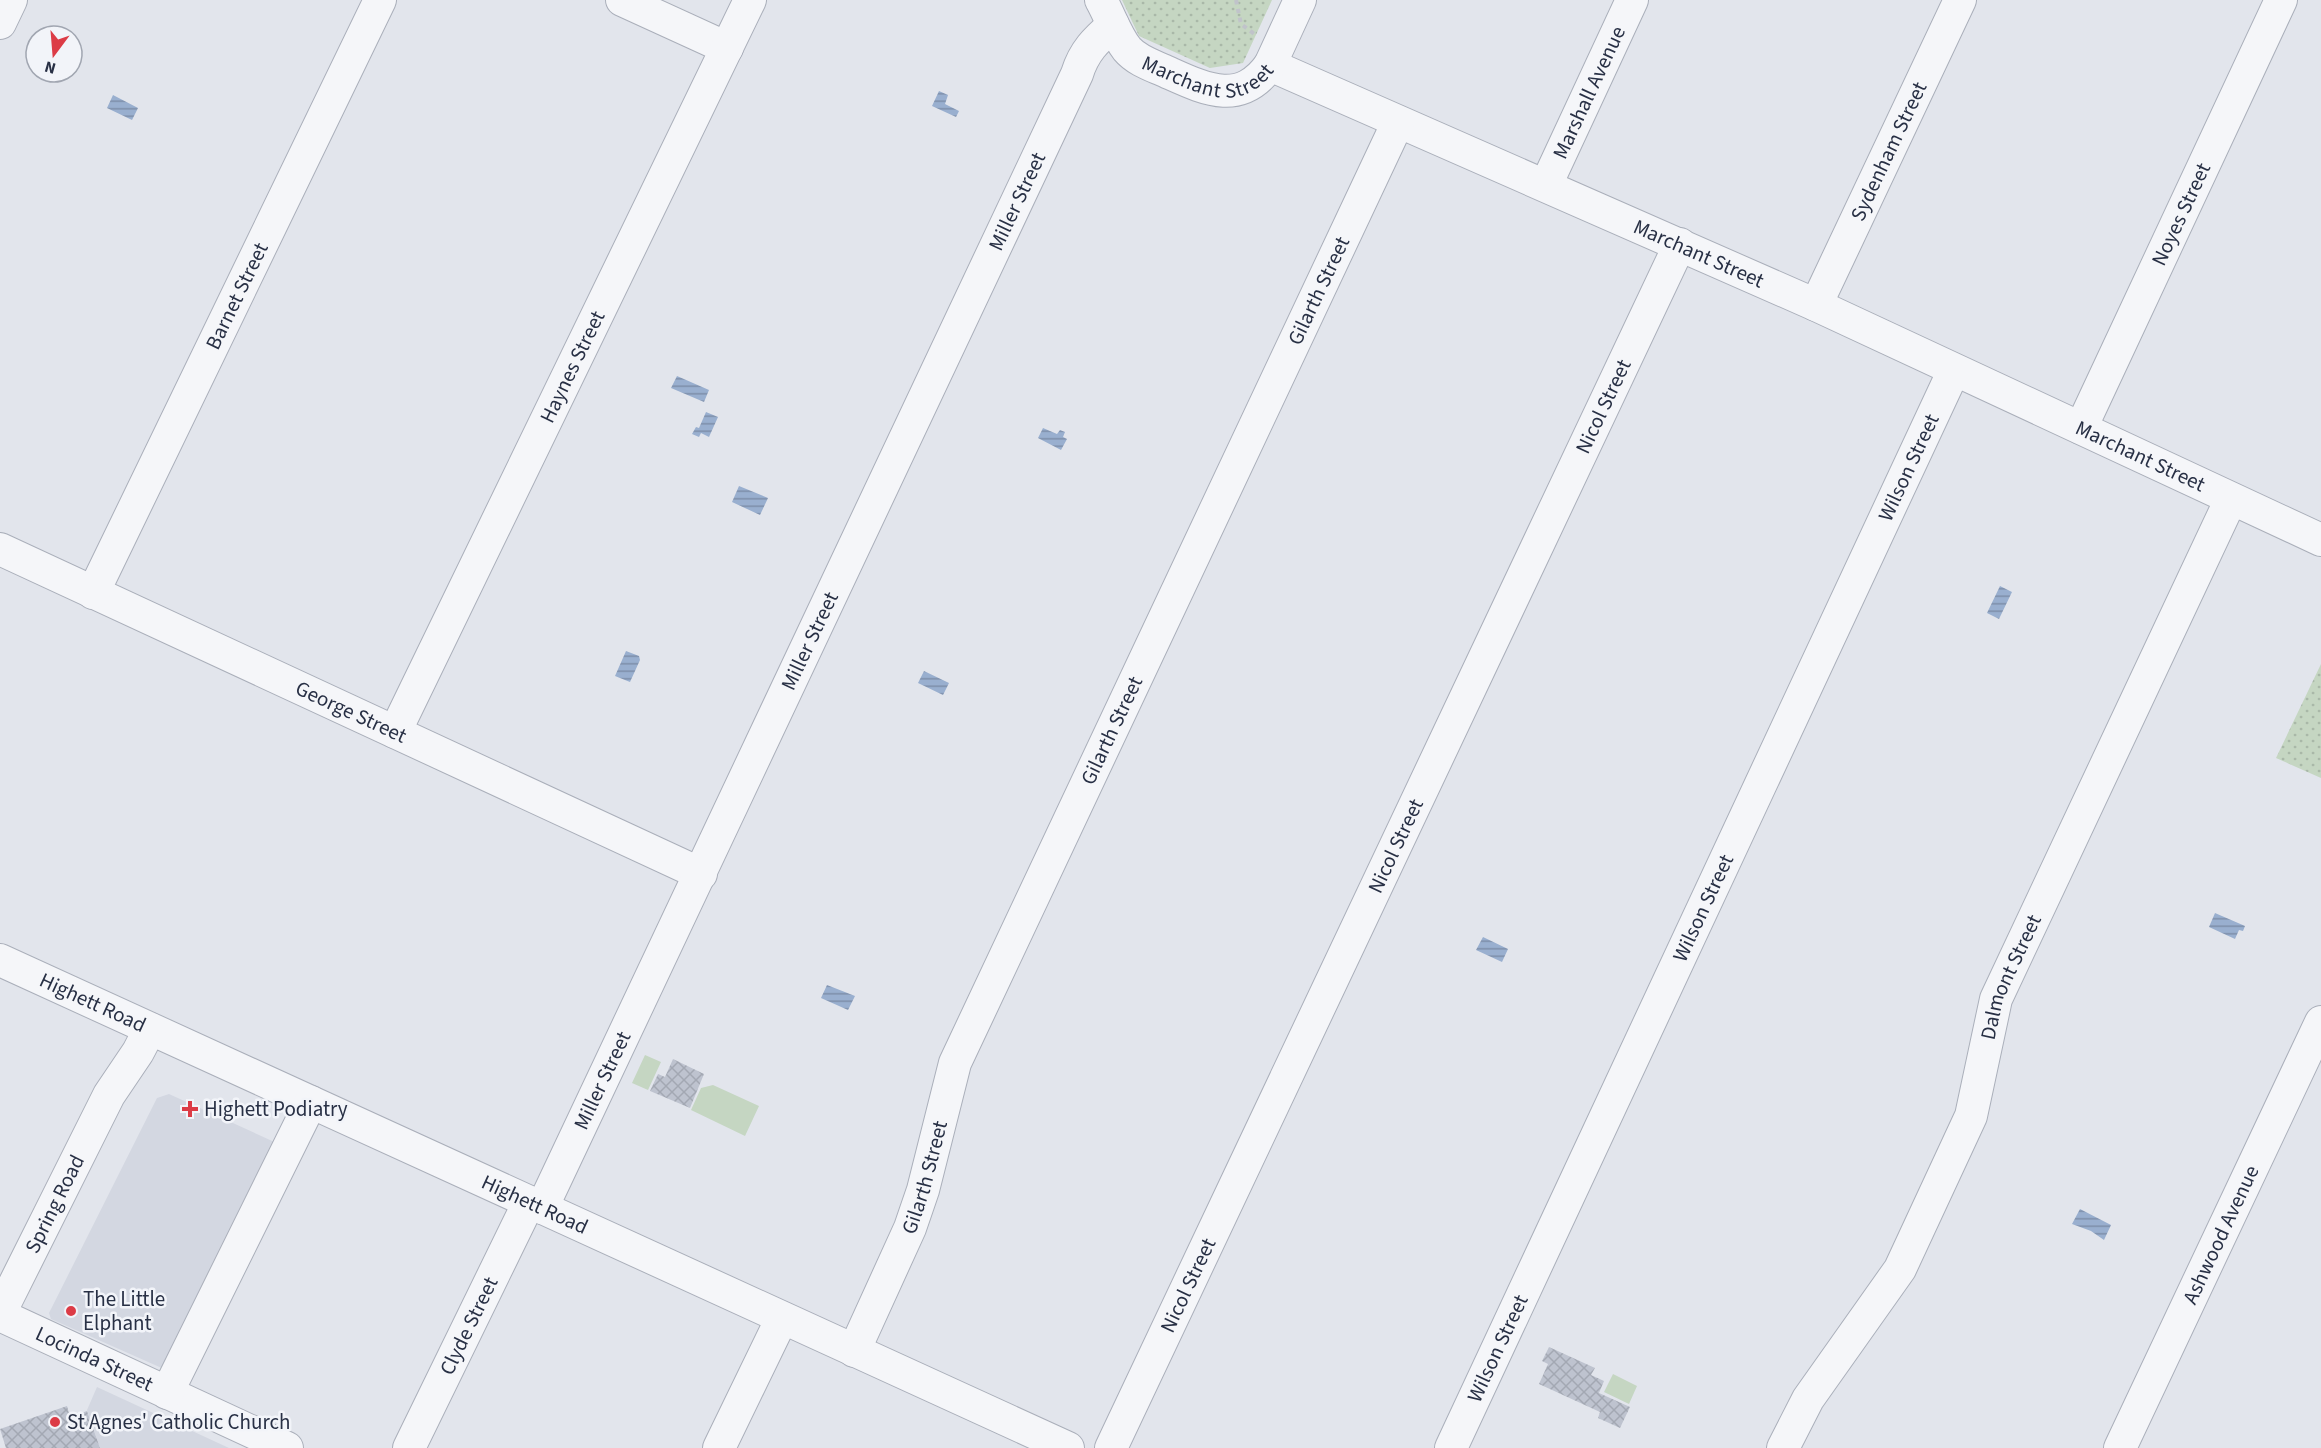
<svg xmlns="http://www.w3.org/2000/svg" width="2321" height="1448" font-family="'Source Sans 3',sans-serif">
<defs>
<pattern id="park-dots" width="8" height="8" patternUnits="userSpaceOnUse" patternTransform="scale(1.5)"><rect width="8" height="8" fill="#c5d6c2"/><path d="M2 2h.1M6 6h.1" fill="none" stroke="#a9b8a8" stroke-width="1.8" stroke-linecap="round"/></pattern>
<pattern id="water-rules" width="6" height="5" patternUnits="userSpaceOnUse" patternTransform="scale(1.5)"><rect width="6" height="5" fill="#99afcf"/><path d="M0 2.5h6" fill="none" stroke="#7d8faa"/></pattern>
<pattern id="building-cross-hatch" width="8" height="8" patternUnits="userSpaceOnUse" patternTransform="scale(1.5)"><rect width="8" height="8" fill="#bec3cf"/><path d="M0 0l8 8M0 8l8-8" fill="none" stroke="#a3a8b3"/></pattern>
</defs>
<rect width="100%" height="100%" fill="#e2e5ec"/>
<path fill="#d3d7e1" d="M169 1094 281 1145 164 1369 51 1319 49 1313 157 1098Z
M97 1387 229 1448H100L87 1410Z"/>
<path fill="#c5d6c2" d="M645 1055 661 1062 648 1090 632 1083Z
M713 1085 759 1106 745 1136 691 1110 701 1088Z
M1613 1374 1637 1386 1629 1404 1604 1392Z"/>
<path fill="url(#park-dots)" d="M1122 0H1272L1243 63 1210 68 1139 36Z
M2321 664V778L2276 758Z"/>
<path fill="url(#water-rules)" d="M939 91 948 95 945 104 959 111 956 117 932 106Z
M113 95 138 108 132 120 107 108Z
M677 376 709 390 704 402 671 388Z
M706 412 718 417 709 437 701 433 699 437 692 434 696 427 699 428Z
M1043 428 1057 434 1060 430 1065 432 1063 437 1067 439 1061 450 1038 438Z
M739 486 768 498 760 515 732 502Z
M2000 586 2012 592 1999 619 1987 613Z
M626 651 639 656 640 660 630 682 615 676Z
M924 671 949 683 943 695 918 683Z
M2215 913 2245 926 2243 931 2239 930 2235 939 2209 927Z
M1483 937 1508 949 1502 962 1476 950Z
M827 985 855 996 848 1010 821 998Z
M2080 1209 2111 1225 2104 1240 2091 1231 2072 1224Z"/>
<path fill="url(#building-cross-hatch)" d="M673 1059 704 1074 690 1108 650 1091 658 1074 665 1077Z
M1549 1347 1595 1368 1591 1375 1604 1381 1599 1393 1630 1407 1620 1428 1598 1418 1600 1412 1539 1384 1548 1364 1542 1361Z
M67 1406 70 1417 87 1411 100 1448H6L0 1429Z"/>
<g fill="none" stroke-linecap="round" stroke-linejoin="round">
<defs>
<g id="minor">
<path d="M622 0 727 48"/>
<path id="s1" d="M1101 0C1110 16 1116 35 1127 49 1137 61 1154 66 1167 72 1205 89 1240 107 1270 65L1816 305 2321 540"/>
<path d="M0 23 11 0"/>
<path d="M1270 65 1300 0"/>
<path id="s2" d="M1546 185 1632 0"/>
<path id="s3" d="M1816 305 1960 0"/>
<path id="s4" d="M2081 428 2281 0"/>
<path id="s5" d="M0 549 701 874"/>
<path id="s6" d="M93 593 380 0"/>
<path id="s7" d="M395 732 750 0"/>
<path id="s8" d="M0 960 1068 1448"/>
<path id="s9" d="M542 1208 1077 74C1084 51 1096 40 1113 25"/>
<path id="s10" d="M0 1313 109 1095 138 1052 150 1029"/>
<path id="s11" d="M0 1315 287 1448"/>
<path id="s12" d="M854 1351 910 1228 923 1190 955 1063 1398 122"/>
<path d="M167 1393 311 1102"/>
<path id="s13" d="M409 1448 529 1202"/>
<path d="M719 1448 782 1318"/>
<path id="s14" d="M1111 1448 1680 244"/>
<path id="s15" d="M1451 1448 1954 370"/>
<path id="s16" d="M1783 1448 1808 1399 1900 1269 1971 1116 1996 999 2231 499"/>
<path id="s17" d="M2120 1448 2321 1022"/>
</g>
</defs>
<use href="#minor" stroke="#aaafba" stroke-width="34"/>
<path stroke="#c0c3ca" stroke-width="4" stroke-dasharray="4.5 4.5" stroke-linecap="butt" d="M1236 0 1241 24 1257 36"/>
<use href="#minor" stroke="#f5f6f9" stroke-width="32"/>
</g>
<g fill="#dc3b46" stroke="#f2f4f9" stroke-width="2">
<path d="M187 1100h6v6h6v6h-6v6h-6v-6h-6v-6h6z"/>
<circle cx="71" cy="1311" r="6"/>
<circle cx="55" cy="1422" r="6"/>
</g>
<g text-anchor="middle" stroke-width="5" stroke-linejoin="round" paint-order="stroke">
<g font-size="21" fill="#283045" stroke="#f2f4f9">
<text dy="7" stroke="none"><textPath href="#s1" startOffset="146">Marchant Street</textPath></text>
<text dy="7" stroke="none"><textPath href="#s2" startOffset="102">Marshall Avenue</textPath></text>
<text dy="7" stroke="none"><textPath href="#s3" startOffset="170">Sydenham Street</textPath></text>
<text dy="7" stroke="none"><textPath href="#s9" startOffset="1113">Miller Street</textPath></text>
<text dy="7" stroke="none"><textPath href="#s4" startOffset="236">Noyes Street</textPath></text>
<text dy="7" stroke="none"><textPath href="#s1" startOffset="686">Marchant Street</textPath></text>
<text dy="7" stroke="none"><textPath href="#s12" startOffset="1160">Gilarth Street</textPath></text>
<text dy="7" stroke="none"><textPath href="#s6" startOffset="330">Barnet Street</textPath></text>
<text dy="7" stroke="none"><textPath href="#s7" startOffset="406">Haynes Street</textPath></text>
<text dy="7" stroke="none"><textPath href="#s14" startOffset="1152">Nicol Street</textPath></text>
<text dy="7" stroke="none"><textPath href="#s1" startOffset="1172">Marchant Street</textPath></text>
<text dy="7" stroke="none"><textPath href="#s15" startOffset="1082">Wilson Street</textPath></text>
<text dy="7" stroke="none"><textPath href="#s9" startOffset="627">Miller Street</textPath></text>
<text dy="7" stroke="none"><textPath href="#s5" startOffset="387">George Street</textPath></text>
<text dy="7" stroke="none"><textPath href="#s12" startOffset="674">Gilarth Street</textPath></text>
<text dy="7" stroke="none"><textPath href="#s14" startOffset="666">Nicol Street</textPath></text>
<text dy="7" stroke="none"><textPath href="#s15" startOffset="596">Wilson Street</textPath></text>
<text dy="7" stroke="none"><textPath href="#s16" startOffset="528">Dalmont Street</textPath></text>
<text dy="7" stroke="none"><textPath href="#s8" startOffset="102">Highett Road</textPath></text>
<text dy="7" stroke="none"><textPath href="#s9" startOffset="141">Miller Street</textPath></text>
<text dy="7" stroke="none"><textPath href="#s12" startOffset="188">Gilarth Street</textPath></text>
<text dy="7" stroke="none"><textPath href="#s10" startOffset="122">Spring Road</textPath></text>
<text dy="7" stroke="none"><textPath href="#s8" startOffset="588">Highett Road</textPath></text>
<text dy="7" stroke="none"><textPath href="#s17" startOffset="236">Ashwood Avenue</textPath></text>
<text dy="7" stroke="none"><textPath href="#s14" startOffset="180">Nicol Street</textPath></text>
<text dy="7" stroke="none"><textPath href="#s13" startOffset="136">Clyde Street</textPath></text>
<text dy="7" stroke="none"><textPath href="#s15" startOffset="110">Wilson Street</textPath></text>
<text dy="7" stroke="none"><textPath href="#s11" startOffset="104">Locinda Street</textPath></text>
</g>
<g font-size="21" fill="#283045" stroke="#f2f4f9" text-anchor="start">
<text x="204" y="1116">Highett Podiatry</text>
<text x="83" y="1306">The Little<tspan x="83" dy="24">Elphant</tspan></text>
<text x="67" y="1429">St Agnes' Catholic Church</text>
</g>
</g>
<g transform="translate(54 54) rotate(196)"><circle r="28" fill="#f2f4f9" stroke="#a1a6b1" stroke-width="1.5"/>
<path d="M0-4.5L10 22L0 15L-10 22Z" fill="#dc3b46"/>
<text y="-9" font-size="16" font-weight="bold" text-anchor="middle" fill="#283045">N</text>
</g>
</svg>
